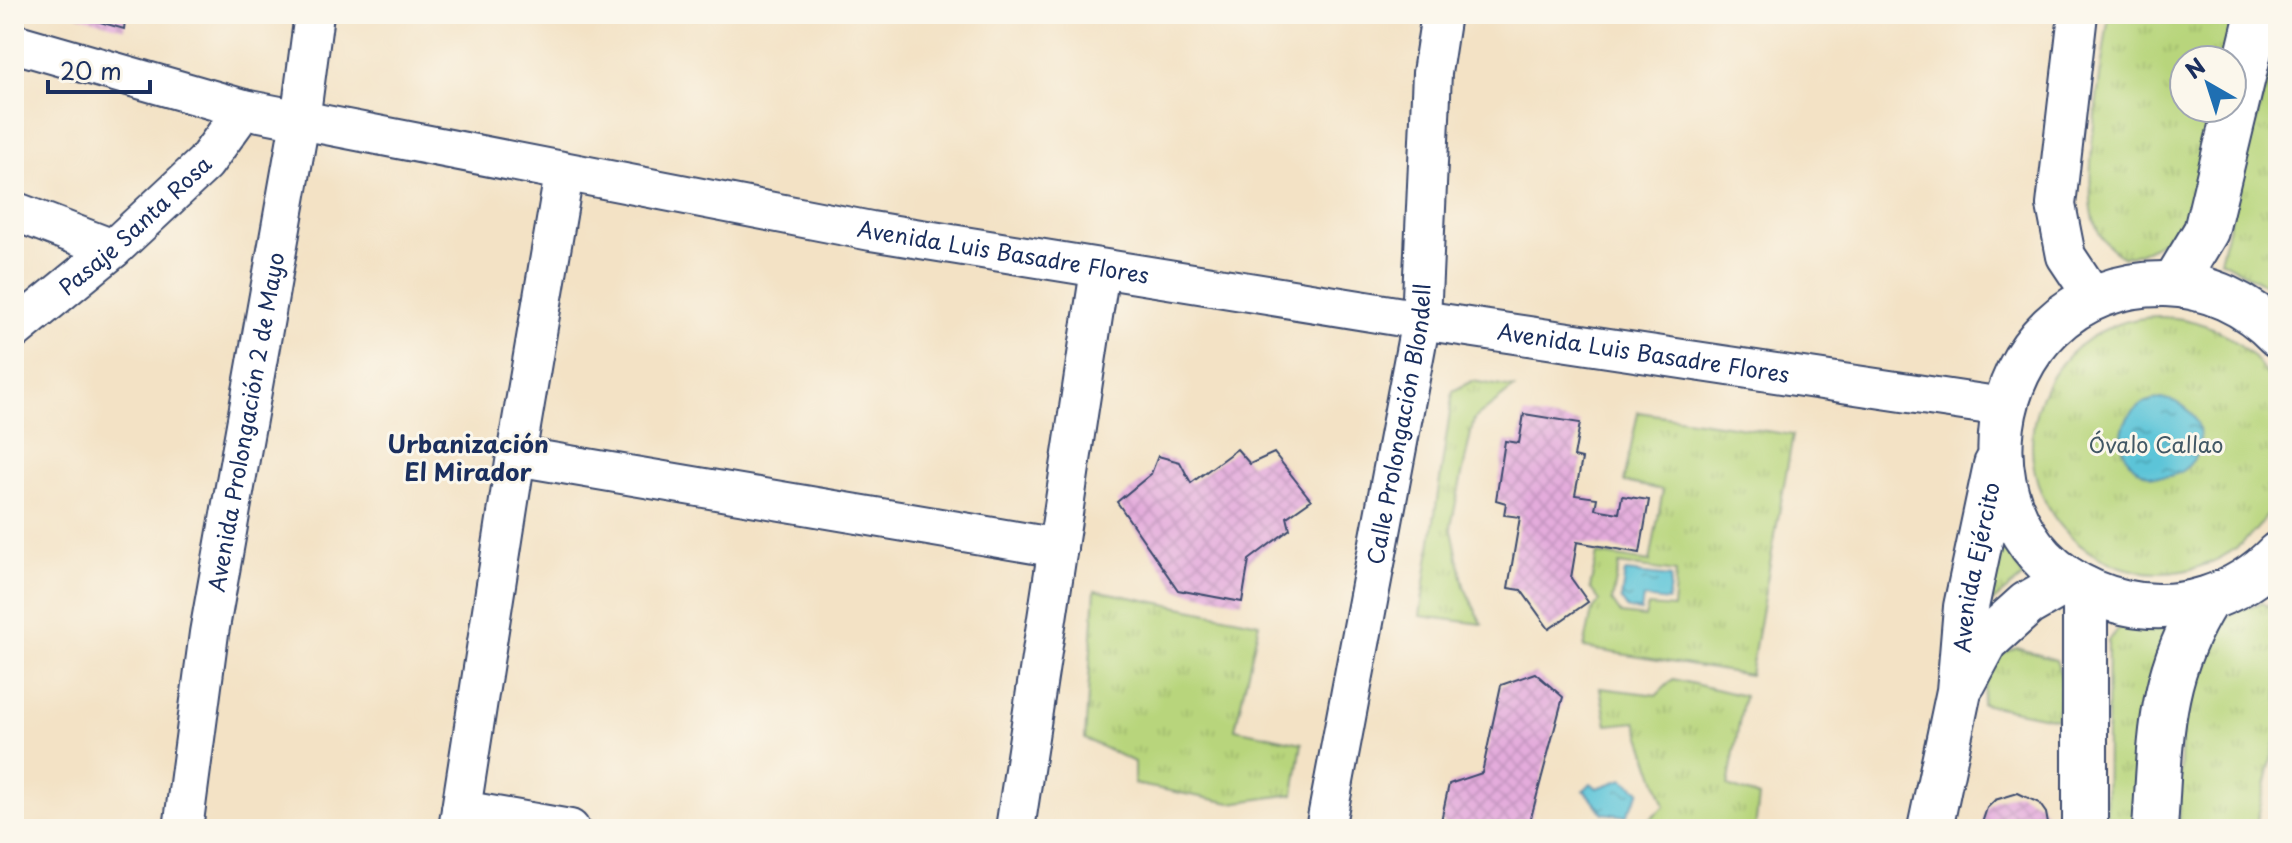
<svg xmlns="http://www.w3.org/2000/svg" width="2292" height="843" font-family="'Playpen Sans',sans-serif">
<defs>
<pattern id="grass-tufts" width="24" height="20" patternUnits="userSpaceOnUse" patternTransform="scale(2)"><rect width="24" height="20" fill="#b8d57b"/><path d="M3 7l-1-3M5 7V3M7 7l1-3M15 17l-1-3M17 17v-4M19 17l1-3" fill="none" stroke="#9eb76d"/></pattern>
<pattern id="water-ripples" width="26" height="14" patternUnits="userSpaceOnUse" patternTransform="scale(2)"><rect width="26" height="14" fill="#5cc4d8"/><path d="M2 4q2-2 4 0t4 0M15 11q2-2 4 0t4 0" fill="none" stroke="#4ba0b2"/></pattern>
<pattern id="building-cross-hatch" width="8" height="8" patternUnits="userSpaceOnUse" patternTransform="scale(2)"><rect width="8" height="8" fill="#e4acdc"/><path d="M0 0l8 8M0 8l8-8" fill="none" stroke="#c394bf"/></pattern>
</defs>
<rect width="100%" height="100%" fill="#fbf7ec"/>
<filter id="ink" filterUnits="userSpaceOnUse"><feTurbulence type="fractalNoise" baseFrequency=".0125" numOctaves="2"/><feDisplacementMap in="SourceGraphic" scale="16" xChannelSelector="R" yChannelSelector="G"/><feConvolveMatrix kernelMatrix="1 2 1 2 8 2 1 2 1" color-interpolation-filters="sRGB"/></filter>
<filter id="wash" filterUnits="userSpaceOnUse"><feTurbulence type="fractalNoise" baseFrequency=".006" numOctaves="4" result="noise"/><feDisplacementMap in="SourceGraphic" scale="32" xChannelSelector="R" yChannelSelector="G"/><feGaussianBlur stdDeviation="1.8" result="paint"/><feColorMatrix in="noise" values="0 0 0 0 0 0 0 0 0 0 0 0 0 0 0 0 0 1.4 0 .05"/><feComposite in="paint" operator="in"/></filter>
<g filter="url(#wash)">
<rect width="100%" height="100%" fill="#f3e2c5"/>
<path fill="url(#grass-tufts)" stroke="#6a826c" stroke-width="2" fill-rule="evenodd" d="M2109 14H2236L2226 60H2184V108H2216C2202 175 2203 239 2124 257 2110 249 2102 241 2096 226 2080 185 2103 61 2109 14Z
M2275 48 2278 49V292L2220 260Z
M2032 445a128 128 0 1 1 256 0a128 128 0 1 1-256 0Z
M1472 381 1514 388 1474 419 1451 526 1464 586 1482 624 1420 616 1453 391Z
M1638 412 1793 435 1750 675 1584 648 1592 611 1600 601 1590 588 1597 554 1650 562 1663 490 1624 482ZM1619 564 1676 572 1673 608 1648 606 1645 617 1621 614 1612 601Z
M2002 539 2023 577 1983 609Z
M1095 590 1259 623 1235 729 1302 743 1294 794 1231 803 1134 784V762L1085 739Z
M2262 603 2278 612V731L2255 829H2178L2183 707 2210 632 2236 610Z
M2123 624 2162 626 2168 632 2135 829H2106L2108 640Z
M2017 648 2056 660 2062 679 2057 719 1982 704C1986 676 1987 656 2017 648Z
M1673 679 1744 696 1728 786 1759 797 1755 829H1636L1665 806 1636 722 1607 725 1600 688 1657 695Z"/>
<path fill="url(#water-ripples)" stroke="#3c7a9b" stroke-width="2" d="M2122 438a39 39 0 1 1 78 0a39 39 0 1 1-78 0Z
M1625 572 1671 577 1668 601 1643 598 1641 611 1628 609 1621 599Z
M1623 779 1640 791 1626 816 1603 813 1584 790 1591 783 1597 788Z"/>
<g id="blocks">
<path fill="url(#building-cross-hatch)" d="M77 14H126L124 29 76 15Z
M1524 414 1580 423 1574 457 1582 459 1575 495 1597 498 1595 509 1619 513 1622 496 1649 500 1640 553 1577 542 1571 578 1588 602 1549 629 1521 590 1508 588 1520 517 1504 515 1506 503 1496 500 1505 441 1519 443Z
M1237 449 1250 464 1274 453 1311 500 1287 517 1290 529 1249 560 1242 602 1178 590 1117 502 1151 474 1158 456 1180 462 1191 483Z
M1535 673 1563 697 1528 829H1450L1441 821 1449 784 1482 773 1501 685Z
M2018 793 2039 803 2046 813 2049 829H1980L1987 808 1995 800Z"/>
</g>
</g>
<g filter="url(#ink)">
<use href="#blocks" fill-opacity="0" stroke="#3b4a6d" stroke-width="2"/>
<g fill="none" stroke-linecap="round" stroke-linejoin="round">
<defs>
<g id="minor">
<path d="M2078 14 2056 205 2066 256 2094 298"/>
<path id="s1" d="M14 43 244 109 871 231 1421 320 2003 407"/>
<path d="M14 211 113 249"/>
<path id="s2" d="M14 330 113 249 205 163 244 109"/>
<path d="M516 456 1058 548"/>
<path d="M461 810 570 829"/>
<path id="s3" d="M183 829 209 633 300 121 314 14"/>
<path d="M458 829 516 456 564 174"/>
<path d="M1015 829 1100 270"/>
<path id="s4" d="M1325 829 1421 320 1432 73 1441 14"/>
</g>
<g id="major">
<path d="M2174 284 2206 231 2258 14"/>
<path d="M2278 335C2248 304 2208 285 2165 284 1972 282 1937 559 2123 602 2179 615 2238 596 2278 554"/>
<path d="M2085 589V829"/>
<path d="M1964 682 1986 641 2027 604 2069 580"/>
<path id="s5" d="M1930 829 1959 691 1966 607 1996 465"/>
<path d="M2155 829C2161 741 2158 677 2207 599"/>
</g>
</defs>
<use href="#minor" stroke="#3b4a6d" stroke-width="42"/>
<use href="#major" stroke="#3b4a6d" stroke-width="48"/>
<use href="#minor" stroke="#fff" stroke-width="38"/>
<use href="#major" stroke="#fff" stroke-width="44"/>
</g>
</g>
<g text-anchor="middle" stroke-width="6" stroke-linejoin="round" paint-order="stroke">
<g font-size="22" fill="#1b2f5e" stroke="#fbf7ec">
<text dy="8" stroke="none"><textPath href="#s2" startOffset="160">Pasaje Santa Rosa</textPath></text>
<text dy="8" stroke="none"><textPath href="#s1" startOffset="1012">Avenida Luis Basadre Flores</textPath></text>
<text dy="8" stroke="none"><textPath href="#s1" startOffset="1660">Avenida Luis Basadre Flores</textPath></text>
<text dy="8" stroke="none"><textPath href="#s3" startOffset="412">Avenida Prolongación 2 de Mayo</textPath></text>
<text dy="8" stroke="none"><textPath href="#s4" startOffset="412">Calle Prolongación Blondell</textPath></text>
<text dy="8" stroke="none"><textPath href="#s5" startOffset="266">Avenida Ejército</textPath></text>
</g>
<g font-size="22" fill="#425865" stroke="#fbf7ec">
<text x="2156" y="453">Óvalo Callao</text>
</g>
<g font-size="24" font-weight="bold" fill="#1b2f5e" stroke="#fbf7ec">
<text x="468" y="453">Urbanización<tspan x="468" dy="28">El Mirador</tspan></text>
</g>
</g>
<rect width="2292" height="843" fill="none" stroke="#fbf7ec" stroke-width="48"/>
<g transform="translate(2208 84) rotate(321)"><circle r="38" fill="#fbf7ec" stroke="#a1a7b3" stroke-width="2"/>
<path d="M0-6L14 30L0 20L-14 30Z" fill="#1f6fb2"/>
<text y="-12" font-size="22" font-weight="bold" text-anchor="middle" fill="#1b2f5e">N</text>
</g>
<path d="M48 80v12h102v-12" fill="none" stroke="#1b2f5e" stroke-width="4"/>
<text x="60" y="80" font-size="24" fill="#1b2f5e" stroke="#fbf7ec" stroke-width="6" paint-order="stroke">20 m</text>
</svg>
